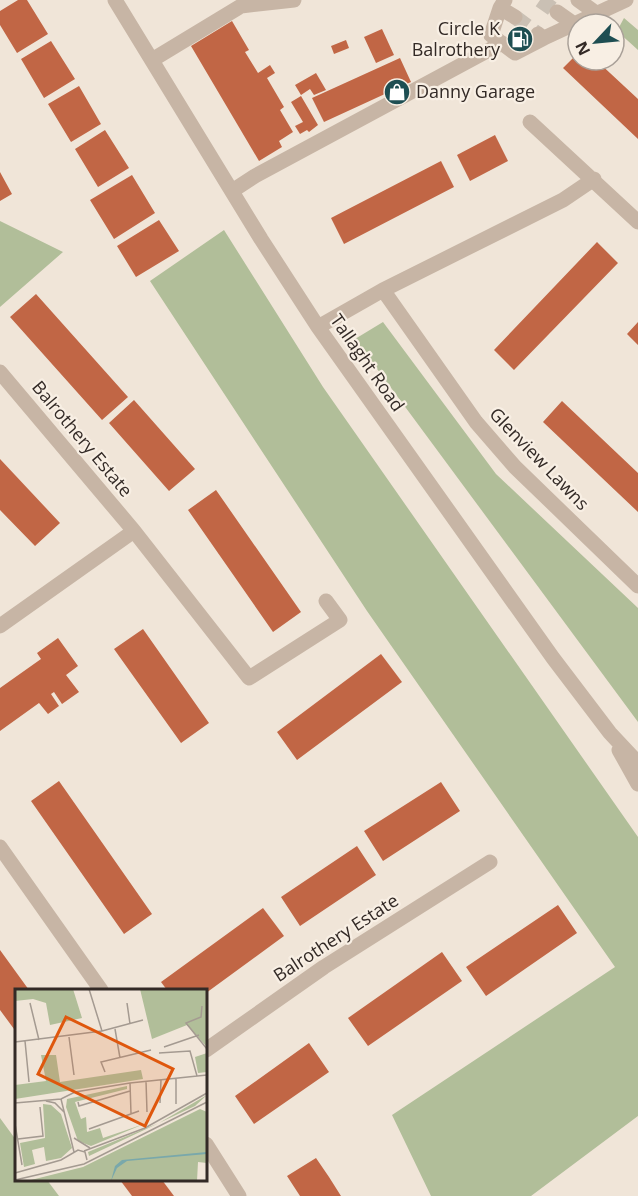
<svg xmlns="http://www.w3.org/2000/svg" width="638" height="1196" font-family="'Open Sans',sans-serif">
<rect width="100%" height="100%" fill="#f0e5d8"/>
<path fill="#b1be99" d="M624 18 638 30V50L617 31Z
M0 221 63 252 0 307Z
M224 230 323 387 638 837V1116L531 1196H431L392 1115 615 967 367 611 150 281Z
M383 322 496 474 638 608V722L355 339Z
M0 1118 16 1140V1180H47L59 1196H0Z"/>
<path fill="#c16645" d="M18 0H27L48 34 17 53 0 25V11Z
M232 21 249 50 245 52 258 73 270 65 275 73 267 78 284 107 280 110 293 132 279 141 282 147 259 161 191 46Z
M382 29 394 55 376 63 364 37Z
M346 40 349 48 334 54 331 46Z
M51 41 75 79 44 98 21 59Z
M578 55V60H596L638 99V139L563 68 574 57Z
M400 58 411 82 324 122 312 98Z
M316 73 326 90 314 95 310 89 301 95 295 85Z
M79 86 101 124 71 142 48 104Z
M301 96 318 125 309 132 307 130 300 134 295 126 303 122 291 102Z
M105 130 129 168 98 187 75 149Z
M495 135 508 161 470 181 457 155Z
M441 161 454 187 344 244 331 218Z
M0 172 12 194 0 201Z
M132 175 155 213 114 239 90 200Z
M159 220 179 251 136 277 117 246Z
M597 242 618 263 514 370 494 350Z
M36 294 128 397 102 420 10 317Z
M638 322V345L627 334Z
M134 400 195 469 169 491 109 423Z
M562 401 638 473V512L543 422Z
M0 459 60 523 35 546 0 510Z
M216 490 301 612 273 632 188 510Z
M143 629 209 723 181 743 114 649Z
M58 638 78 666 66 675 79 692 62 704 54 692 51 694 59 706 48 714 39 703 0 731V688L41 659 37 653Z
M381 654 402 682 297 760 277 732Z
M59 781 152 914 124 934 31 801Z
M441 782 460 811 383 861 364 831Z
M357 846 376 875 300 926 281 897Z
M558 905 577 933 486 996 466 967Z
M263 908 284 936 206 993V990H167L161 982Z
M0 950 29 990H16V1027L14 1029 0 1010Z
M442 952 462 981 368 1046 348 1018Z
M309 1043 329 1072 254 1124 235 1096Z
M316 1158 329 1177 341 1196H300L287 1176Z
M120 1180H162L174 1196H132Z"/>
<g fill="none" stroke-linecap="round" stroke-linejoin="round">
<path stroke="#cac0b4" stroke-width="15" stroke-dasharray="15 8" stroke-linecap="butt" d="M540 0 557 12
M515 17 538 34"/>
<path stroke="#c7b5a5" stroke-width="15" d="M115 0 261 239 318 327 553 658 610 733 638 763
M505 0 500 8 515 17
M578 0 596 13
M500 8 491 35 515 53 544 38
M557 12 574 24
M538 34 544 38 626 0
M152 60 241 6 294 0
M530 122 638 222
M232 191 255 176 502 43
M383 290 476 422 515 467 638 586
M318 327 383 290 563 200 594 179
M0 372 134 531 249 678 340 620 326 601
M0 626 134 531
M619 750 638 784
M0 847 101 990
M206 1050 324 967 490 862
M206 1144 239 1196"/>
</g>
<defs>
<symbol id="fuel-disc" viewBox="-11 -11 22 22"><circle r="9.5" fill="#1e4e52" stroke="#f8efe4"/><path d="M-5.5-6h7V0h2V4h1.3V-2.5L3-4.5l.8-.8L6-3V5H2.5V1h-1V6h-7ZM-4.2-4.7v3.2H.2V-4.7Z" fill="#fff"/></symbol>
<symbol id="shop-disc" viewBox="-11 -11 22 22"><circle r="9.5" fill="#1e4e52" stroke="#f8efe4"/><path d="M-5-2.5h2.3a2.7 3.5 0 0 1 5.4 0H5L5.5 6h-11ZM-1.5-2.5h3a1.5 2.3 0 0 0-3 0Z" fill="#fff"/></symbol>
</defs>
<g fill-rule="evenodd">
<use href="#fuel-disc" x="505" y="24" width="30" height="30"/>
<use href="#shop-disc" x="382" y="77" width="30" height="30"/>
</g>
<g text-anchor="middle" stroke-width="4.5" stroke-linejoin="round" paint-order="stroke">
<g font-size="18" fill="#332a26" stroke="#f8efe4" text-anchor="end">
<text x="500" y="35">Circle K<tspan x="500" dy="21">Balrothery</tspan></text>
<text x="416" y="98" text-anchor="start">Danny Garage</text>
</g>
<g font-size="18" fill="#332a26" stroke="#f8efe4">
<text transform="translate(367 363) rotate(55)" y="6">Tallaght Road</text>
<text transform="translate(82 439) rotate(50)" y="6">Balrothery Estate</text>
<text transform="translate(539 459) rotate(46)" y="6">Glenview Lawns</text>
<text transform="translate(336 938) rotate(-33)" y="6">Balrothery Estate</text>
</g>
</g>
<g transform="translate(15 989)">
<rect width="192" height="192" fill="#f0e5d8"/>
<path d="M0 0H58L67 29 35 36 31 14 18 10 0 12ZM125 0H192V58L172 36 137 50ZM192 64V83L183 84 180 68ZM26 66H41L45 93 126 81 128 90 0 110V96L31 92ZM112 97V100L60 113 66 130 71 128 72 143 85 139 88 149 129 135 76 157 63 152 51 118 52 110ZM192 106 180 117 74 167 73 163 144 134ZM28 115 36 116 46 125 57 159 46 169 31 172 29 158 17 161 20 175 9 178 5 154 30 149ZM185 120 192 123V174L183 173 182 192H12L68 178Z" fill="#b1be99"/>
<path d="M192 163V165L112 172 102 179 96 192 100 177 107 171Z" fill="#79a8ab"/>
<path fill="none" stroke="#a49a91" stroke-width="1.5" d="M74 0 87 42M15 14 24 51M112 14 115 35M187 17 186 28 171 34 192 60M100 40 105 69M54 48 59 86M10 52 14 93M0 53 87 42 128 31M149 58 184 46M144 64 175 62 182 87M90 83 86 73 136 61M131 92 132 123M115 94 116 125M46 110 59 163M31 112 40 114 49 123M63 113 64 117 115 102M0 114 46 110 60 103 115 94 192 86M145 114 146 91M161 115V89M0 135 7 176M74 140 124 122M59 149 75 159M3 150 28 147 25 118M69 162 130 139 192 104M0 184 46 171 63 161 70 163 72 171M0 191 69 175 192 113"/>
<path fill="#df570d" fill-opacity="0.15" stroke="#df570d" stroke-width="3" d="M51 28 158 80 130 137 23 85Z"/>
<rect width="192" height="192" fill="none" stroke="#332a26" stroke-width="3"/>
</g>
<g transform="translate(596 42) rotate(244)"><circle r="28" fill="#f8efe4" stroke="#a9a098" stroke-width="1.5"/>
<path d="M0-4.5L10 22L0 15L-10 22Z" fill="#1e4e52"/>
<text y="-9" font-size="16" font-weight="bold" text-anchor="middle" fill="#332a26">N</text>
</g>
</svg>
